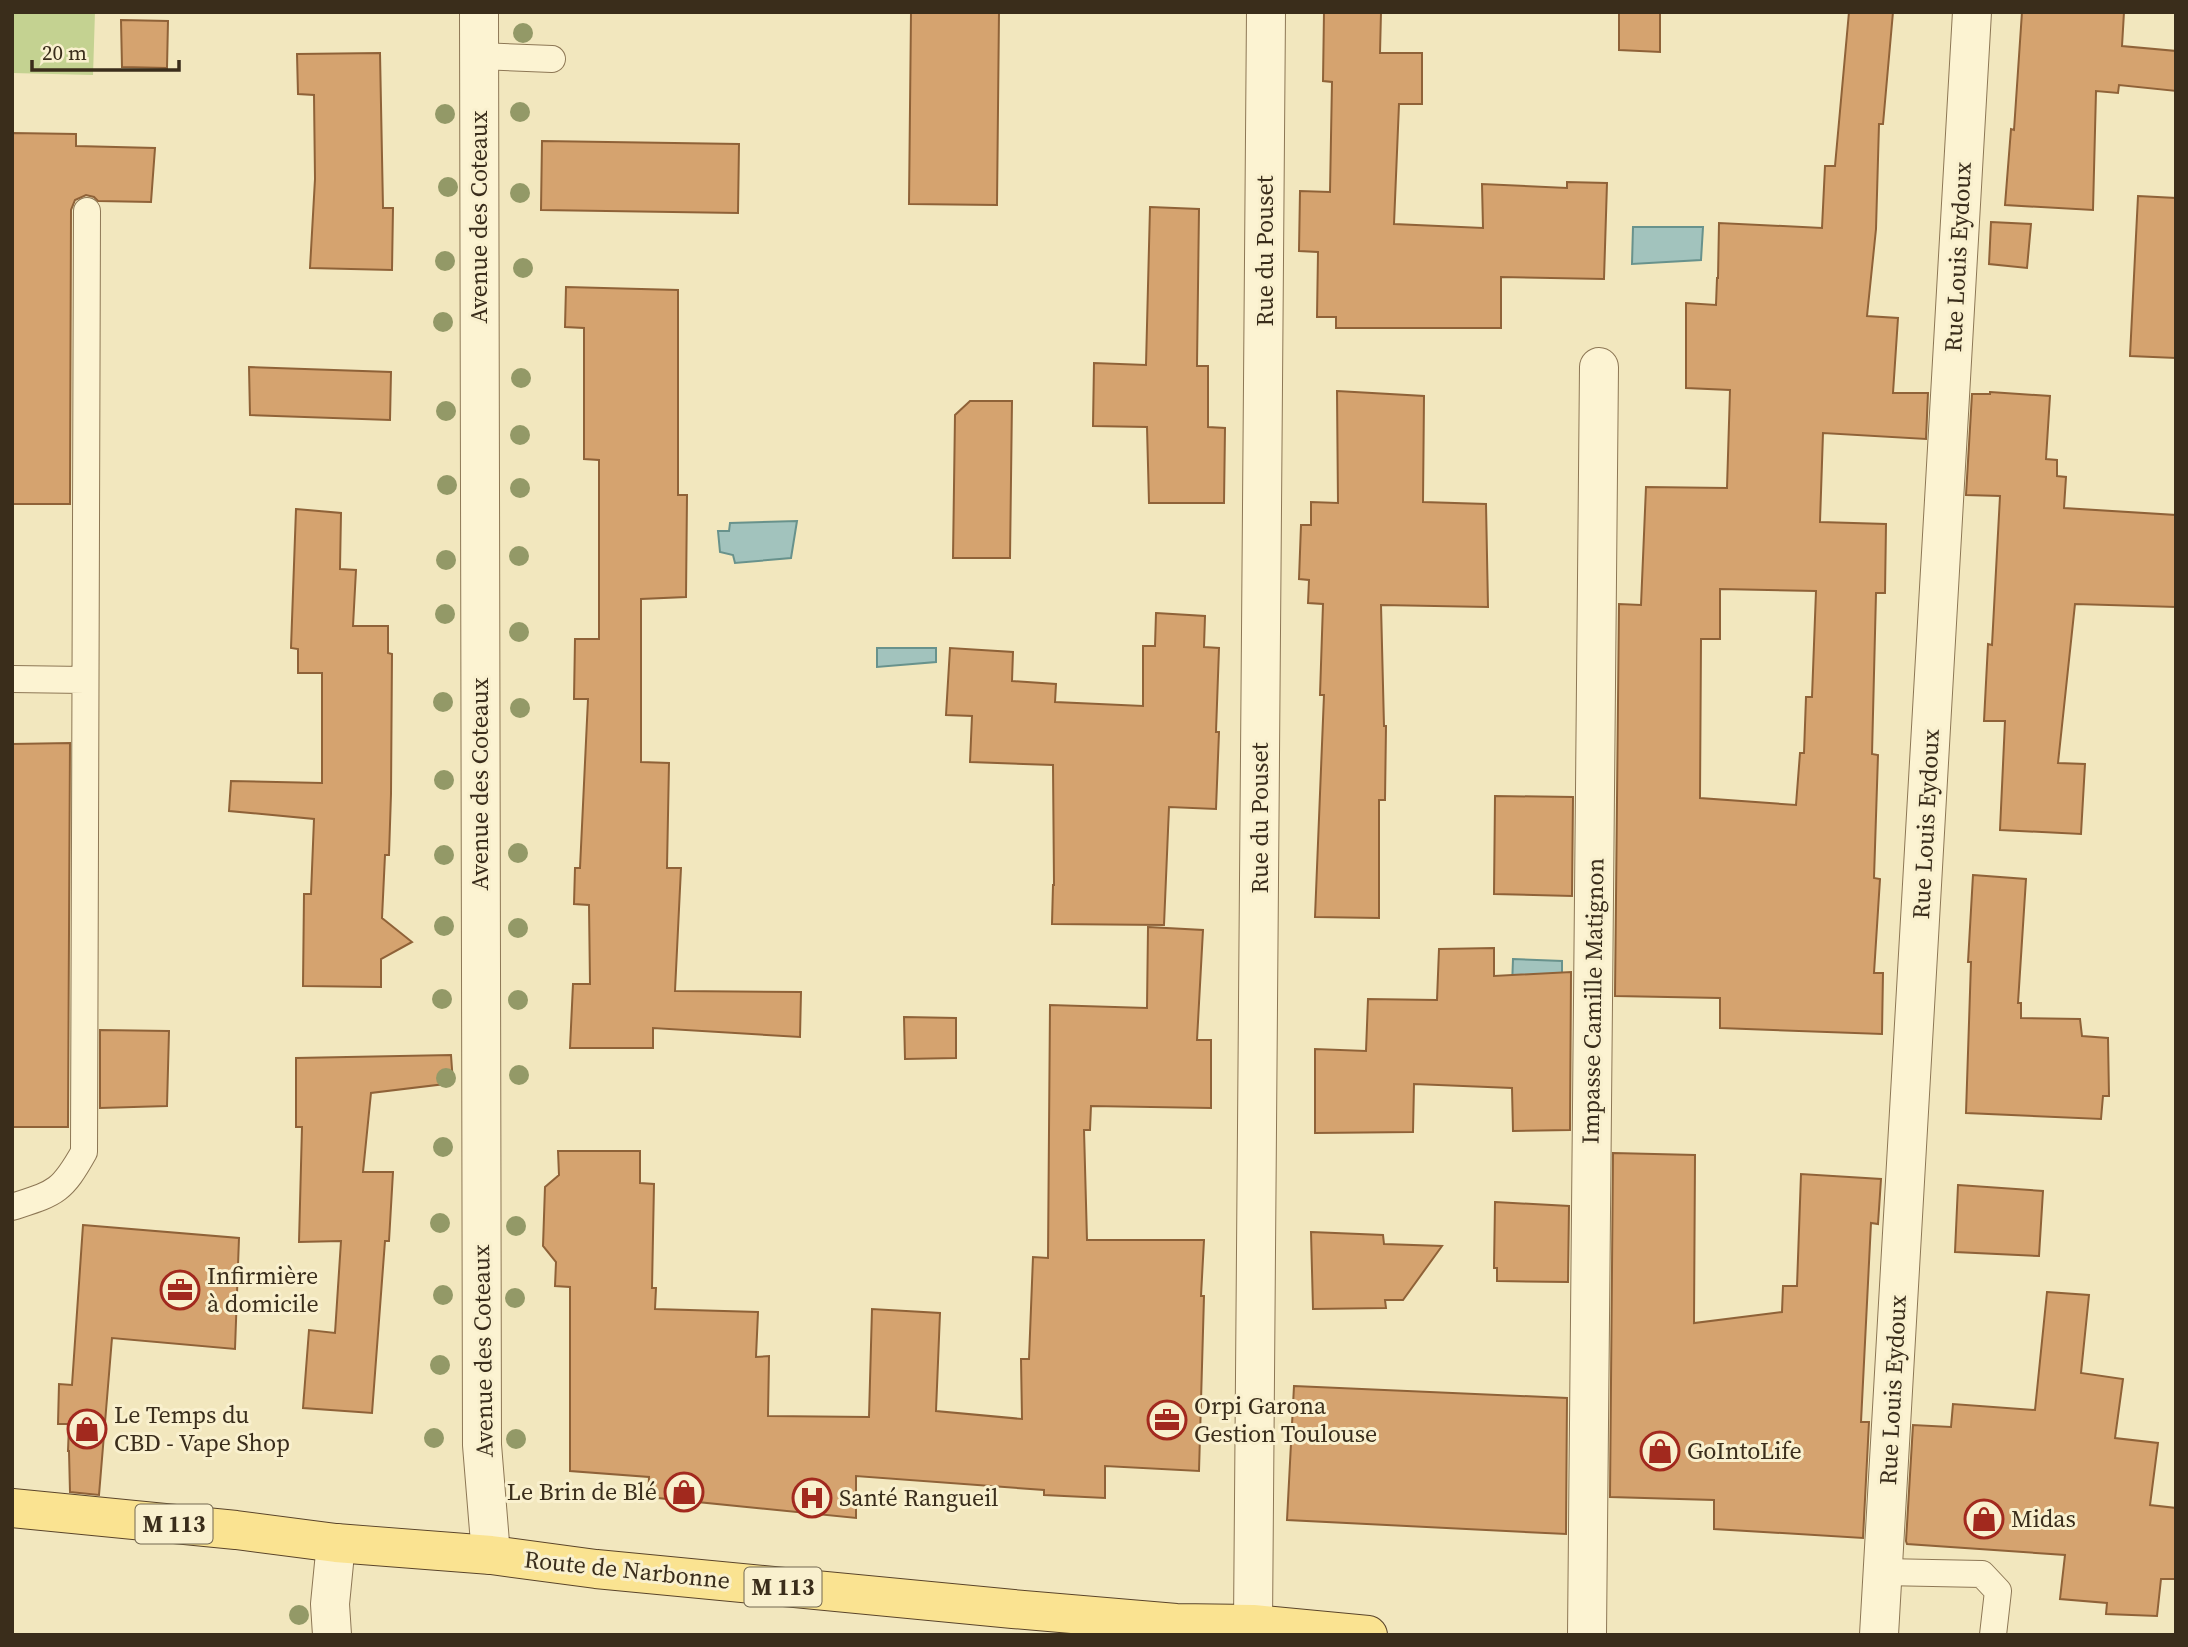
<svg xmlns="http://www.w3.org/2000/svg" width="2188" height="1647" font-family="'Source Serif 4',serif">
<rect width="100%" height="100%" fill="#f2e7be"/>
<path fill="#c4d291" d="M12 12H95L93 75 12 73Z"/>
<path fill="#a2c3bd" stroke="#68928c" stroke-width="2" d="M1633 227H1703L1701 260 1632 264Z
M797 521 791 558 735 563 733 555 720 552 718 531H729L730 523Z
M877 648H936V662L877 667Z
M1513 959 1562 961V992L1512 987Z"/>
<path fill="#d5a36f" stroke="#8f6238" stroke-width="2" fill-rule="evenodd" d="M911 12H999L997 205 909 204Z
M1324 12H1381L1380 53H1422V104H1399L1394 224 1483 228 1482 184 1567 188V182L1607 183 1604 279 1501 277V328H1336V317H1317L1318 252 1299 251 1300 191 1330 192 1332 82 1323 81Z
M1619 12H1660V52L1619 50Z
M1849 12H1893L1883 124H1879L1876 229 1867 316 1898 318 1893 393H1928L1926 439 1823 433 1820 522 1886 524 1885 593H1876L1872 754 1878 755 1874 878 1880 879 1874 973H1883L1882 1034 1720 1028V998L1615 996 1619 604 1641 605 1646 487 1727 488 1730 390 1686 388V303L1716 305 1717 278H1718L1719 223 1822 228 1825 166H1835ZM1720 589 1816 591 1812 697H1806L1804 753H1800L1796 805 1700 798 1701 639H1720Z
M2022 12H2124L2122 46 2176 51V91L2119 85 2118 93 2096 91 2093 210 2005 205 2011 129 2014 130Z
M121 20 168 21 167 68 122 67Z
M380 53 383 208H393L392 270 310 268 315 179 314 95 298 94 297 54Z
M12 133 76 134V146L155 148 151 202 98 201 94 197 86 195 75 200 71 210 70 504H12Z
M542 141 739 144 738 213 541 210Z
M2138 196 2176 198V358L2130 356Z
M1150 207 1199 209 1197 366H1208V427L1225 428 1224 503H1149L1147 427 1093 426 1094 363 1146 365Z
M1991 222 2031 224 2027 268 1989 264Z
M566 287 678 290V495H687L686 597 641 599V762L669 763 667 868H681L675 991 801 992 800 1037 653 1028V1048H570L573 984H590L589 905 574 904 575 868H580L588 699H574L575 639H599V460L584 459V328L565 327Z
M249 367 391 372 390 420 250 415Z
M1337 391 1424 396 1423 502 1486 504 1488 607 1381 605 1384 726H1386L1385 800H1379V918L1315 917 1324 695H1320L1323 604 1308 603 1309 580 1299 579 1301 525H1311V502L1338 503Z
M1990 392 2050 396 2046 459 2057 460V476L2066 477 2064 508 2176 515V607L2075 604 2058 763 2085 764 2081 834 2000 830 2005 721H1984L1988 644 1992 645 2000 496 1966 495 1972 394H1990Z
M970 401H1012L1010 558H953L955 415Z
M296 509 341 513 340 569 356 570 353 626H388V653L392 654 391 794 389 855H385L382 918 412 942 381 959V987L303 986 304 894H311L314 819 229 811 231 781 322 783V673H298V649L291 648Z
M1156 613 1205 616 1204 647 1219 648 1216 732H1219L1216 809 1169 807 1164 925 1052 924 1053 885H1054L1053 765 970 762 972 716 946 715 950 648 1013 652 1012 681 1056 684 1055 702 1143 706V646H1155Z
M70 743 68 1127H12V744Z
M1495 796 1573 797 1572 896 1494 894Z
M1973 875 2026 879 2018 1003H2021V1018L2080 1019 2082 1036 2108 1038 2109 1096H2103L2101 1119 1966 1113 1971 962H1968Z
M1148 927 1203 930 1197 1040H1211V1108L1091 1106 1090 1130H1084L1087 1240H1204L1201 1296H1204L1199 1471 1105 1466V1498L1044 1495V1490L856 1476V1518L648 1497 649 1477 570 1471V1287L555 1286 556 1262 543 1246 545 1187 559 1175 558 1151H640V1183L654 1184 652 1288H656L655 1309 758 1312 756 1357 769 1356 768 1416 869 1417 872 1309 940 1313 936 1411 1022 1419 1021 1359H1029L1033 1257 1048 1258 1050 1005 1147 1008Z
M1494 948V976L1571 972 1570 1130 1513 1131 1512 1088 1414 1084 1413 1132 1315 1133V1049L1366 1051 1368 999 1437 1000 1439 949Z
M904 1017 956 1018V1058L905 1059Z
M100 1030 169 1031 167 1106 100 1108Z
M451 1055 453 1083 371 1093 363 1172H393L389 1241H385L372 1413 303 1408 309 1330 335 1333 341 1241 299 1242 302 1127H296V1058Z
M1613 1153 1695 1155 1694 1323 1782 1312 1783 1286H1797L1801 1174 1881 1179 1878 1224 1871 1223 1861 1422H1869L1863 1538 1714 1529V1500L1610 1497Z
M1958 1185 2043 1191 2039 1256 1955 1252Z
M1495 1202 1569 1206 1568 1282 1497 1281V1268H1494Z
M83 1225 239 1238 235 1349 112 1338 99 1495 70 1492 69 1451H68L69 1424H58L59 1384 72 1385Z
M1311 1232 1383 1235 1384 1244 1442 1246 1403 1300H1385L1386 1308 1313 1309Z
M2047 1292 2089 1295 2081 1373 2123 1379 2115 1438 2158 1443 2150 1505 2176 1508V1579H2161L2157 1616 2106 1614 2107 1603 2060 1599 2065 1555 1907 1544 1906 1541 1913 1425 1951 1427 1953 1404 2035 1410Z
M1294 1386 1567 1398 1566 1534 1287 1520Z"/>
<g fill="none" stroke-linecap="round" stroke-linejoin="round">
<defs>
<path id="lane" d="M479 56 552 59
M12 679 85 680
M12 1207C55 1193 61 1193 84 1152L87 211
M1883 1572 1982 1574 1998 1591 1993 1635"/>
<path id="street" d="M479 12 482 1445 491 1555
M1253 1624 1266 12
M332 1635 330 1604 336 1543
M1587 1635 1599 367
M1879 1635 1972 12"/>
<path id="primary" d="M12 1508 236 1530 336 1543 491 1555 596 1569 1013 1609 1176 1623 1253 1624 1368 1635"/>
</defs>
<use href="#lane" stroke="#8d7755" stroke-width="28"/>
<use href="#street" stroke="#8d7755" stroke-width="40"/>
<use href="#primary" stroke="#5a442a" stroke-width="40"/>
<use href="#lane" stroke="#fcf3d2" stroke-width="26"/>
<use href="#street" stroke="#fcf3d2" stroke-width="38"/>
<use href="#primary" stroke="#fae391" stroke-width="38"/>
</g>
<g fill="#939967">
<circle cx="523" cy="33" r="10"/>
<circle cx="520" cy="112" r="10"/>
<circle cx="445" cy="114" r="10"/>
<circle cx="448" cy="187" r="10"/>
<circle cx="520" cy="193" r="10"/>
<circle cx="445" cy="261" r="10"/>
<circle cx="523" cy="268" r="10"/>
<circle cx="443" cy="322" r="10"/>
<circle cx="521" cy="378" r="10"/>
<circle cx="446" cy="411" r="10"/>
<circle cx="520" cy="435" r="10"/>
<circle cx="447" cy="485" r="10"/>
<circle cx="520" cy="488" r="10"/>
<circle cx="519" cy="556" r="10"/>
<circle cx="446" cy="560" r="10"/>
<circle cx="445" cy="614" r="10"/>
<circle cx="519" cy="632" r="10"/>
<circle cx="443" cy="702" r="10"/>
<circle cx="520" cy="708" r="10"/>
<circle cx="444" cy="780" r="10"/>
<circle cx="518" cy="853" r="10"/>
<circle cx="444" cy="855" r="10"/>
<circle cx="444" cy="926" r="10"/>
<circle cx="518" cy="928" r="10"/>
<circle cx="442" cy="999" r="10"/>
<circle cx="518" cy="1000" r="10"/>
<circle cx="519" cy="1075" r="10"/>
<circle cx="446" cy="1078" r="10"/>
<circle cx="443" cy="1147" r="10"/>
<circle cx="440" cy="1223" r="10"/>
<circle cx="516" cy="1226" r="10"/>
<circle cx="443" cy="1295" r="10"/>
<circle cx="515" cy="1298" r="10"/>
<circle cx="440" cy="1365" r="10"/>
<circle cx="434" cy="1438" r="10"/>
<circle cx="516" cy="1439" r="10"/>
<circle cx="299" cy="1615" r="10"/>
</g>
<defs>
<symbol id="office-ring" viewBox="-11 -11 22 22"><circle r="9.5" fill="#f9f0ce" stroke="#a2291e" stroke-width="1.5"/><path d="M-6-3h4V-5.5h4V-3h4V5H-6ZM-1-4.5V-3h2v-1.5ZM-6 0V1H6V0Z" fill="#a2291e"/></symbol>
<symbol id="shop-ring" viewBox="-11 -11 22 22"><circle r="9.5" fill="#f9f0ce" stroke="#a2291e" stroke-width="1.5"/><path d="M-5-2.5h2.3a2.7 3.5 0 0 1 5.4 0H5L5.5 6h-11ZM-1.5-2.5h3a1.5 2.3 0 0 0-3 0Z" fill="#a2291e"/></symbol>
<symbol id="hospital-ring" viewBox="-11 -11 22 22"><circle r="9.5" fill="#f9f0ce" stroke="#a2291e" stroke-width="1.5"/><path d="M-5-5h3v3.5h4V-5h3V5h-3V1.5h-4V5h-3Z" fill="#a2291e"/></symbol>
</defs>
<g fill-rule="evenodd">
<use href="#office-ring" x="158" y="1268" width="44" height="44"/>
<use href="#office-ring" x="1145" y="1398" width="44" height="44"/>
<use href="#shop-ring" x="65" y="1407" width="44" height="44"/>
<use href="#shop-ring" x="1638" y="1429" width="44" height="44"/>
<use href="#shop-ring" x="662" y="1470" width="44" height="44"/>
<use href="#hospital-ring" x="790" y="1476" width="44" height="44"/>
<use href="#shop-ring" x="1962" y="1497" width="44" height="44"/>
</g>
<g text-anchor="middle" stroke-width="6" stroke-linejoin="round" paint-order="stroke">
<g fill="#f9f0ce" stroke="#736851" stroke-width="2">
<rect x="135.5" y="1504.5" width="77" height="39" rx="5"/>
<rect x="744.5" y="1567.5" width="77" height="39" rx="5"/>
</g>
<g font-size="23" font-weight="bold" fill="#3a2d1b">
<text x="174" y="1532">M 113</text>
<text x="783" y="1595">M 113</text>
</g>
<g font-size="24" fill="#3a2d1b" stroke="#f9f0ce">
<text transform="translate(479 217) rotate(-90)" y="8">Avenue des Coteaux</text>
<text transform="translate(1265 251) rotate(-90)" y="8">Rue du Pouset</text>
<text transform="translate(1958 257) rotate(-87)" y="8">Rue Louis Eydoux</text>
<text transform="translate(480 784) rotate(-90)" y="8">Avenue des Coteaux</text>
<text transform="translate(1260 818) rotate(-90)" y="8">Rue du Pouset</text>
<text transform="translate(1926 824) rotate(-87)" y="8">Rue Louis Eydoux</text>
<text transform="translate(1593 1001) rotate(-89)" y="8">Impasse Camille Matignon</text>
<text transform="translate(483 1351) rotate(-91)" y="8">Avenue des Coteaux</text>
<text transform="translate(1893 1390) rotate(-87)" y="8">Rue Louis Eydoux</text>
<text transform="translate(627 1570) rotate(6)" y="8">Route de Narbonne</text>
</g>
<g font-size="24" fill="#3a2d1b" stroke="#f9f0ce" text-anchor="start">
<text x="207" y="1284">Infirmière<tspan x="207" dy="28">à domicile</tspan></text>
<text x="1194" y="1414">Orpi Garona<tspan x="1194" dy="28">Gestion Toulouse</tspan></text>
<text x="114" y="1423">Le Temps du<tspan x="114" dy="28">CBD - Vape Shop</tspan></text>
<text x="1687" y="1459">GoIntoLife</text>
<text x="657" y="1500" text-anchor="end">Le Brin de Blé</text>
<text x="839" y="1506">Santé Rangueil</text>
<text x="2011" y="1527">Midas</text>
</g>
</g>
<rect width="2188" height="1647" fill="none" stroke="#3a2d1b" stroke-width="28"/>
<path d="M32 60v10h147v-10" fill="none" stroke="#3a2d1b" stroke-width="3.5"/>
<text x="42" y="60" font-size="21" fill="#3a2d1b" stroke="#f9f0ce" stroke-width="5" paint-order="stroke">20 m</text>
</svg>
